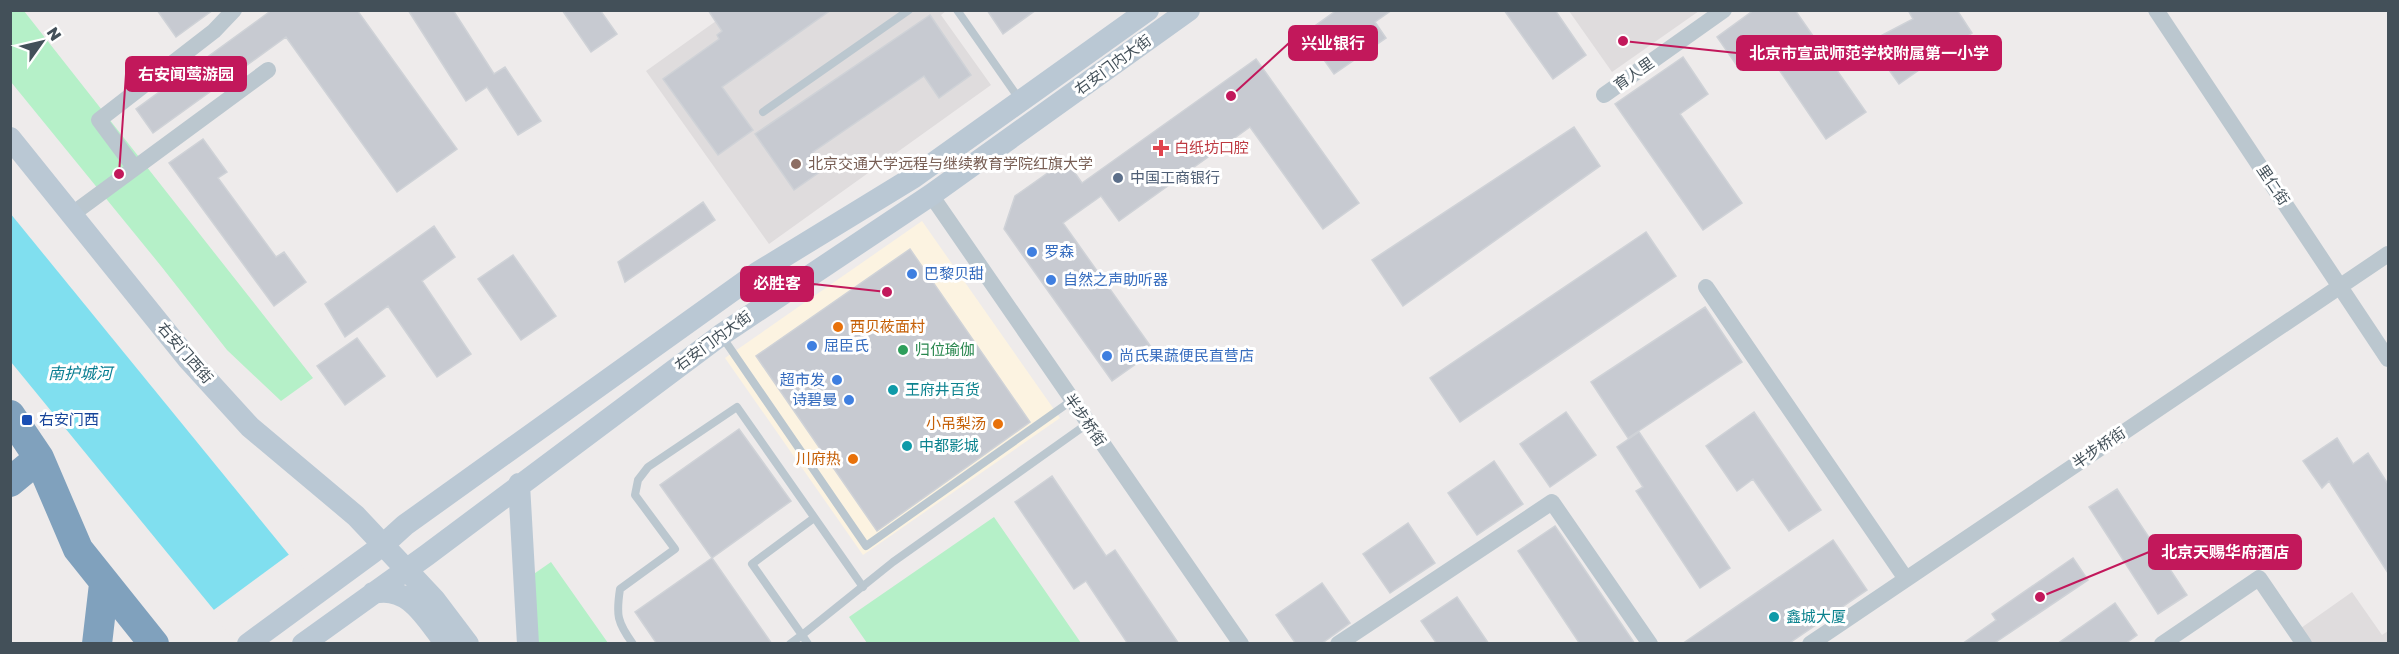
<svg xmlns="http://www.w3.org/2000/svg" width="2399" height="654" font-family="'Golos Text','Noto Sans SC',sans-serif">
<rect width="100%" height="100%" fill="#eeebeb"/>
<path fill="#fcf3e1" d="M922 221 1060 418 863 555 725 358Z"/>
<path fill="#dfdcdd" d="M947 10 941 15 991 85 769 244 646 71 730 11Z
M1569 11H1699L1612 72Z
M2352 592 2382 635 2388 631V643H2312L2301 628Z"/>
<path fill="#b5f0c8" d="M10 11H24L313 378 281 401 227 350 161 266 11 82Z
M994 517 1081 643H867L849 617Z
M551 562 608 643H532L528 578Z"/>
<path fill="#80dfef" d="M10 213 361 643H241L11 362Z"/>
<path fill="#eeebeb" d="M291 553 364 642V644H237L211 612Z"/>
<path fill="#c7cad1" stroke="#cfd2d7" stroke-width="1.5" d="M157 10H213L176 37Z
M272 10H357L457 149 397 192 286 37 153 133 136 109Z
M408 10H453L494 74 505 67 541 121 518 135 487 87 466 101Z
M562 10H600L617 34 591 52Z
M708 10H831L722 87 753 130 718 155 663 79 719 39 717 35 722 31Z
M987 10H1036L1003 34Z
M1337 10H1392L1375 22 1386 38 1334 74 1305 33Z
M1504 10H1555L1586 55 1553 79Z
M1754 10H1795L1866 112 1826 139 1767 52 1740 70 1717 37Z
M1908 10H1957L1972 33 1899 84 1869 42 1913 19Z
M930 15 971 75 939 98 924 76 813 152 824 169 794 190 755 134Z
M1683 57 1708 94 1680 114 1742 203 1703 230 1615 104Z
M1256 59 1359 203 1323 229 1250 127 1119 221 1101 196 1063 223 1154 351 1112 381 1004 229 1015 196 1066 160 1082 183Z
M1574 127 1600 166 1403 306 1372 260Z
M203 139 227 172 218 178 276 257 284 252 306 282 274 306 169 163Z
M703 202 715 220 625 282 618 262Z
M434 226 455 257 422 281 471 354 437 377 388 306 345 337 325 304Z
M1646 232 1676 276 1460 422 1430 378Z
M910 249 1030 422 877 531 756 356Z
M513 255 556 316 521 340 478 279Z
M1705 307 1742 362 1628 438 1591 382Z
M357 338 385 376 345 405 317 366Z
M1566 412 1596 455 1550 487 1520 444Z
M1754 412 1821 510 1789 531 1753 479 1737 491 1706 446Z
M739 429 791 501 712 558 660 485Z
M1639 432 1730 568 1700 588 1636 491 1643 487 1617 447Z
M2337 438 2353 464 2368 453 2388 484V573L2329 481 2322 488 2303 461Z
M1494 461 1523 504 1477 535 1448 493Z
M1052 476 1106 556 1115 550 1179 644H1128L1086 581 1074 589 1015 502Z
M2117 489 2187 595 2158 614 2089 507Z
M1408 523 1435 563 1390 593 1363 554Z
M1555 526 1635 644H1580L1518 551Z
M1833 540 1867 590 1788 644H1682Z
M712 558 772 644H657L635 612Z
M2073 558 2088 580 1993 644H1962L1996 620 1992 614Z
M1322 583 1350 623 1321 644H1296L1276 615Z
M1457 597 1489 644H1437L1421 621Z
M2115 603 2137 635 2125 644H2057Z"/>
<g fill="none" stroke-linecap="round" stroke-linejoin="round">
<path stroke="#bbc7cf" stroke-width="8" d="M957 10 1020 100
M763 112 909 10
M721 335 866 546 1071 401
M633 644C617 622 616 615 620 589L675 549 635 495 638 480 648 467 737 407 863 587
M790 644 802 635 752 564 814 518
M808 644 802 635 893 562 1087 424"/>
<path stroke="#bbc7cf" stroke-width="16" d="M2156 10 2388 359
M1604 95 1724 10
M134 167 99 120 214 31 234 10
M931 195 1241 644
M71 215 268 70
M1706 287 1906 579
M1338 644 1552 502 1650 644
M1810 644 2388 254
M2162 644 2259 578 2304 644"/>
<path stroke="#bac8d4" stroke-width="22" d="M10 138 188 359 250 427 356 516 434 599 468 644
M519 484 528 644
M373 593C409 584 426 619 446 644
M248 644 383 545 405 525 757 273 914 177 1148 10
M303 644 427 555 721 335 931 195 1189 10"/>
<path stroke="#80a1bd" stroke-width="30" d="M10 415 39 458 78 549 154 644
M10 482 39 458
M97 644 104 584"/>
</g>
<path fill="#e0444e" stroke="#fff" stroke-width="2" d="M1158 139h6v6h6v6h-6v6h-6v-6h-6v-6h6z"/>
<circle fill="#8d6e63" stroke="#fff" stroke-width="2" cx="796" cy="164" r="6"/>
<circle fill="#5c6f8a" stroke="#fff" stroke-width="2" cx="1118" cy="178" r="6"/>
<g fill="#3f7fe0" stroke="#fff" stroke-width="2">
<circle cx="1032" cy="252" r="6"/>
<circle cx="912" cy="274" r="6"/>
<circle cx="1051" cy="280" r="6"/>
<circle cx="812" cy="346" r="6"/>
<circle cx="1107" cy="356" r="6"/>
<circle cx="837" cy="380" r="6"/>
<circle cx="849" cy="400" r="6"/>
</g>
<g fill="#e8710a" stroke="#fff" stroke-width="2">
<circle cx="838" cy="327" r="6"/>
<circle cx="998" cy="424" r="6"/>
<circle cx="853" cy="459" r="6"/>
</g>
<circle fill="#2e9e5b" stroke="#fff" stroke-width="2" cx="903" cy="350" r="6"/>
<g fill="#0f9aa8" stroke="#fff" stroke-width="2">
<circle cx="893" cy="390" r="6"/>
<circle cx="907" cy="446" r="6"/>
<circle cx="1774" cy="617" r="6"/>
</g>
<rect fill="#1a4fb4" stroke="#fff" stroke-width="2" x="21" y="414" width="12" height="12" rx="3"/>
<g text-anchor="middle" stroke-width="6" stroke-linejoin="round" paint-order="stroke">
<g font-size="15" fill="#435059" stroke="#fff">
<text transform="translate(1113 65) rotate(-36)" y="5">右安门内大街</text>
<text transform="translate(1634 74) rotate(-35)" y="5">育人里</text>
<text transform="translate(2273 185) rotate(56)" y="5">里仁街</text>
<text transform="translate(713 341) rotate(-36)" y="5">右安门内大街</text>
<text transform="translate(185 353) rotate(49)" y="5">右安门西街</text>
<text transform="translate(1085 420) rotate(55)" y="5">半步桥街</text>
<text transform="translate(2099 448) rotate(-34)" y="5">半步桥街</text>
</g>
<g font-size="15" fill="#be3a42" stroke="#fff" text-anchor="start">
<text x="1174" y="153">白纸坊口腔</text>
</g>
<g font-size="15" fill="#785e54" stroke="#fff" text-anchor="start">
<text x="808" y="169">北京交通大学远程与继续教育学院红旗大学</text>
</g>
<g font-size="15" fill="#4e5e75" stroke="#fff" text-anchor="start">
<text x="1130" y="183">中国工商银行</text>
</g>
<g font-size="15" fill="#366cbe" stroke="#fff" text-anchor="start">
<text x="1044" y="257">罗森</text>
<text x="924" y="279">巴黎贝甜</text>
<text x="1063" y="285">自然之声助听器</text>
<text x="824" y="351">屈臣氏</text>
<text x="1119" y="361">尚氏果蔬便民直营店</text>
<text x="825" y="385" text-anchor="end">超市发</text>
<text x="837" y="405" text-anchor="end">诗碧曼</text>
</g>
<g font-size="15" fill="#c56008" stroke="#fff" text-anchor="end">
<text x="850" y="332" text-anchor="start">西贝莜面村</text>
<text x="986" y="429">小吊梨汤</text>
<text x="841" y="464">川府热</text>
</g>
<g font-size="15" fill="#27864d" stroke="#fff" text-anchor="start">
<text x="915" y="355">归位瑜伽</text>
</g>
<g font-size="15" fill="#0d838f" stroke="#fff" text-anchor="start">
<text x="905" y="395">王府井百货</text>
<text x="919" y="451">中都影城</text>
<text x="1786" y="622">鑫城大厦</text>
</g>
<g font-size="15" fill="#164399" stroke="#fff" text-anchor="start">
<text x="39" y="425">右安门西</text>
</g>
<g font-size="16" font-style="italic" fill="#087e92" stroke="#fff">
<text x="80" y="379">南护城河</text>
</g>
</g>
<path fill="none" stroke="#c2185b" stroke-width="2" d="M1231 96L1289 43M1623 41L1737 53M119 174L126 74M887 292L813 284M2040 597L2149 552"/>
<g fill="#c2185b" stroke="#fff" stroke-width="2">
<circle cx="1231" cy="96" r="6"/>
<circle cx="1623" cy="41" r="6"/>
<circle cx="119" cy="174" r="6"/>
<circle cx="887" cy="292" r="6"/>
<circle cx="2040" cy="597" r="6"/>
</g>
<g fill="#c2185b" stroke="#c2185b" stroke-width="2">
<rect x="1289" y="26" width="88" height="34" rx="6"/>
<rect x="1737" y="36" width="264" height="34" rx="6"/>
<rect x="126" y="57" width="120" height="34" rx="6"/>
<rect x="741" y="267" width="72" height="34" rx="6"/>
<rect x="2149" y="535" width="152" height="34" rx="6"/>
</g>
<g font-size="16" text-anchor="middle" font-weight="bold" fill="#fff">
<text x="1333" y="49">兴业银行</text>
<text x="1869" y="59">北京市宣武师范学校附属第一小学</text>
<text x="186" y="80">右安闻莺游园</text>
<text x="777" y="289">必胜客</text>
<text x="2225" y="558">北京天赐华府酒店</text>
</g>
<rect width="2399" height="654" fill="none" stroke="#435059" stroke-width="24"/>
<g transform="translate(42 42) rotate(56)" stroke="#ffffff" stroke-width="4.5" paint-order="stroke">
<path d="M0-4.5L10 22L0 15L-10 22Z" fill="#435059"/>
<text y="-9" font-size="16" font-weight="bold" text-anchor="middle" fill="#435059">N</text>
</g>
</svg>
